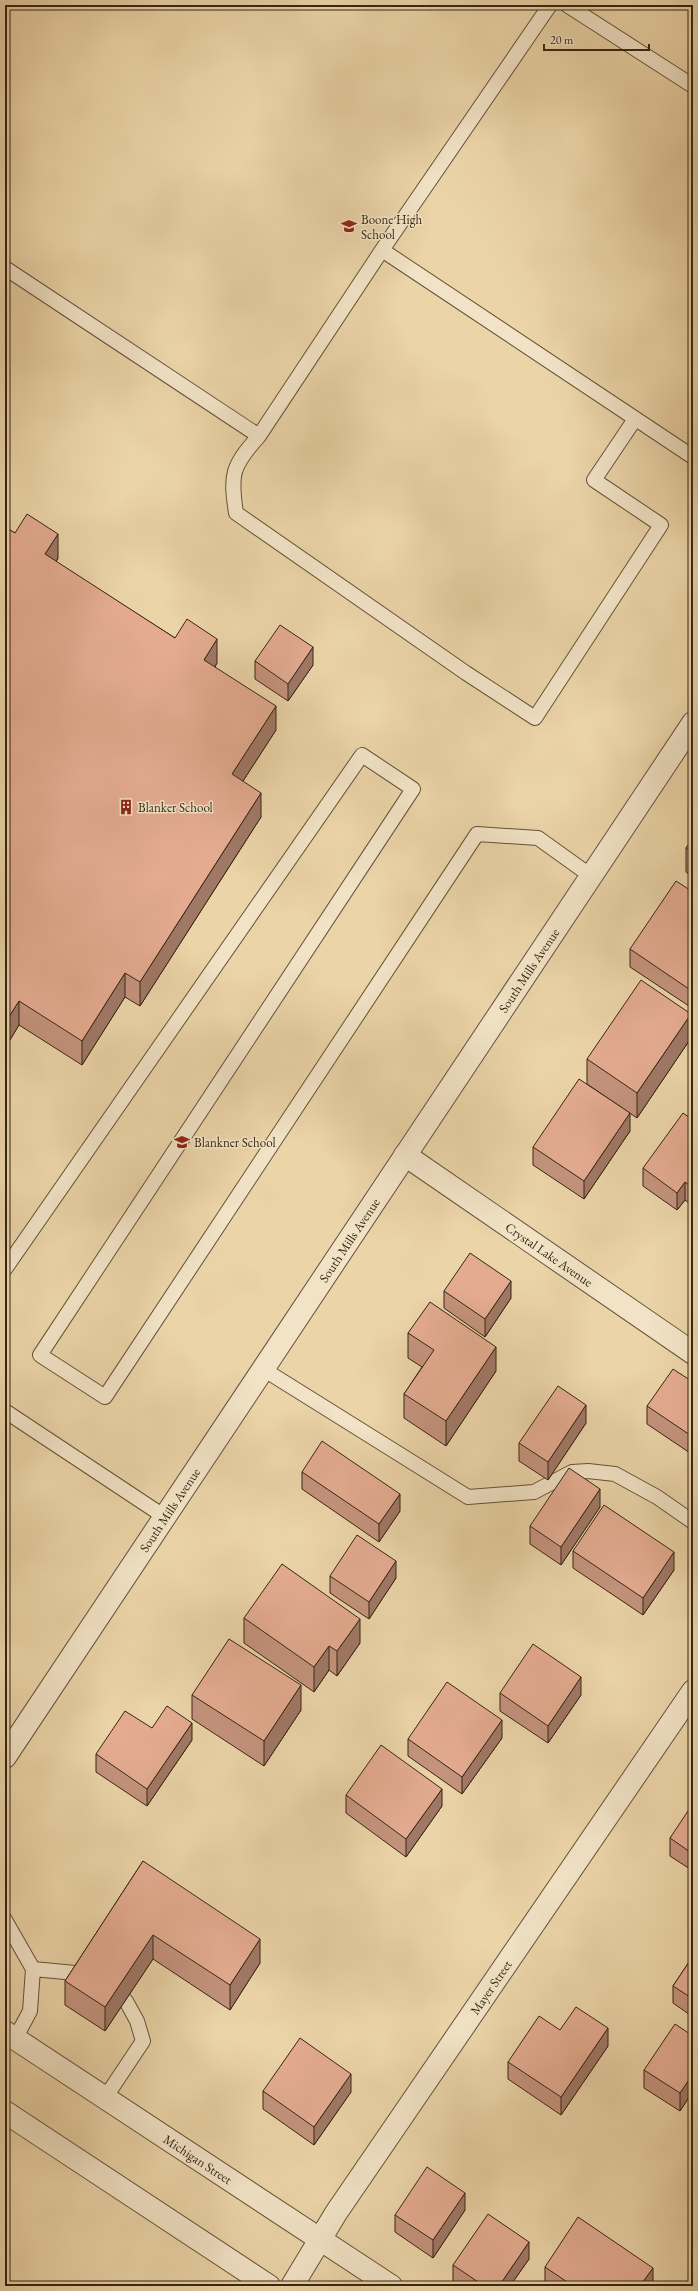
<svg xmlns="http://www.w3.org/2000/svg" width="698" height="2291" font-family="'EB Garamond',serif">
<rect width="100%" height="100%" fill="#ebd4a8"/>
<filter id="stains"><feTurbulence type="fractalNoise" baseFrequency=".005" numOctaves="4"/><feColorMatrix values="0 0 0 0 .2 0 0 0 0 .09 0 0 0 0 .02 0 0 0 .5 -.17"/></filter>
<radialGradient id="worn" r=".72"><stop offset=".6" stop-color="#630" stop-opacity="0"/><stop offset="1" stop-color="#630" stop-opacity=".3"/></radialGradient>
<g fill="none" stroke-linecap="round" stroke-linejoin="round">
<defs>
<path id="service" d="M550 5 382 250 259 436C232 466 230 474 236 513L466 673 535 718 661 525 594 480 635 419
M567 5 693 86
M382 250 693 457
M5 268 259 436
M5 1269 362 755 413 789 40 1355 105 1397 477 834 538 838 591 876
M263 1369 468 1497 534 1492 572 1472 588 1471 615 1474 657 1497 693 1522
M5 1411 165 1517
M5 1920 33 1969 30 2011 15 2039
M33 1969 86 1974
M105 2098 143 2041 137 2021 126 2001"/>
<g id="minor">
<path id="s1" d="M405 1155 693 1353"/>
<path id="s2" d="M5 1757 693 723"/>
<path id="s3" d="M292 2286 336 2213 693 1691"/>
</g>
<g id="tertiary">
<path id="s4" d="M5 2032 391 2286"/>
<path d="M5 2112 269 2286"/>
</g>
</defs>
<use href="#service" stroke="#635238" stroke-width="16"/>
<use href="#minor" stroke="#635238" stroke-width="24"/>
<use href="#tertiary" stroke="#635238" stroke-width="24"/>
<use href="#service" stroke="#f2e3c6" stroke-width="14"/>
<use href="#minor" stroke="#f2e3c6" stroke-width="22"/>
<use href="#tertiary" stroke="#f2e3c6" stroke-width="22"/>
</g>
<path fill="#c4937d" stroke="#362612" d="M5 527 15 533 58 558 56 562 175 638 217 663 215 667 276 730 243 781 261 817 140 1006 125 997 82 1065 19 1025 5 1048Z
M255 661 313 665 288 701 255 679Z
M693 838V877L686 872V848Z
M693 892 689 1006 630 967V949Z
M691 1038 637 1118 587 1084V1059Z
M693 1120V1206L685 1200 677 1210 643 1186V1168Z
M630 1131 584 1199 533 1165V1147Z
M444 1291 511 1298 485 1337 444 1308Z
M408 1333 496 1371 446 1446 404 1418V1394L422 1367 408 1358Z
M693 1382V1455L647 1424V1406Z
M586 1423 548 1480 519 1461V1443Z
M302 1472 400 1511 379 1542 302 1489Z
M600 1507 561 1565 530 1544V1526Z
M573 1551 674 1570 643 1615 573 1568Z
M330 1576 396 1578 369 1619 330 1593Z
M244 1618 360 1643 337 1676 329 1670 314 1692 244 1643Z
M500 1693 581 1695 548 1743 500 1711Z
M192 1695 301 1710 264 1766 192 1719Z
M152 1728 192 1740 147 1806 96 1772V1754Z
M502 1738 462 1794 408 1756V1739Z
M346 1795 442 1806 406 1857 346 1813Z
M693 1810V1871L670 1856V1838Z
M143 1861 260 1963 230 2010 153 1959 105 2031 65 2005V1981Z
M693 1956V2017L673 2003V1986Z
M693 2036V2091L680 2111 644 2088V2070Z
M608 2046 561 2115 508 2079V2062Z
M263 2091 351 2092 314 2145 263 2109Z
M465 2210 433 2258 395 2232V2215Z
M529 2259 510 2286H458L453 2283V2265Z
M545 2267 653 2285 652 2286H546L545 2285Z"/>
<path fill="#a07866" stroke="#362612" d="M58 534V558L45 579V554Z
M217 639V663L204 684V660Z
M313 647V665L288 701V684Z
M276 706V730L232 798V774Z
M261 793V817L140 1006V982Z
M125 973V997L82 1065V1041Z
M693 983V1000L689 1006V989Z
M19 1001V1025L5 1048V1023Z
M691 1014V1038L637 1118V1093Z
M630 1113V1131L584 1199V1181Z
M685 1182V1200L677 1210V1193Z
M511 1281V1298L485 1337V1319Z
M496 1347V1371L446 1446V1421Z
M586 1405V1423L548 1480V1462Z
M600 1489V1507L561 1565V1547Z
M400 1494V1511L379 1542V1524Z
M674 1552V1570L643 1615V1598Z
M396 1561V1578L369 1619V1602Z
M360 1619V1643L337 1676V1651Z
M329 1646V1670L314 1692V1667Z
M581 1677V1695L548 1743V1726Z
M301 1685V1710L264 1766V1741Z
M502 1720V1738L462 1794V1777Z
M192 1723V1740L147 1806V1789Z
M442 1789V1806L406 1857V1839Z
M153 1935V1959L105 2031V2007Z
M260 1939V1963L230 2010V1985Z
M608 2028V2046L561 2115V2097Z
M351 2074V2092L314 2145V2127Z
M693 2074V2091L680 2111V2093Z
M465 2193V2210L433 2258V2240Z
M529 2242V2259L510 2286H499Z
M653 2268V2285L652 2286H640Z"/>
<path fill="#e4ab91" stroke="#362612" d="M27 514 58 534 45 554 175 638 187 619 217 639 204 660 276 706 232 774 261 793 140 982 125 973 82 1041 19 1001 5 1023V527L15 533Z
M280 625 313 647 288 684 255 661Z
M693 838V852L686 848Z
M676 881 693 892V983L689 989 630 949Z
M641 980 691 1014 637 1093 587 1059Z
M579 1079 630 1113 584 1181 533 1147Z
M683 1113 693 1120V1188L685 1182 677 1193 643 1168Z
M470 1253 511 1281 485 1319 444 1291Z
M430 1302 496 1347 446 1421 404 1394 434 1350 408 1333Z
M673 1369 693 1382V1437L647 1406Z
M558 1386 586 1405 548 1462 519 1443Z
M322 1441 400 1494 379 1524 302 1472Z
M569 1468 600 1489 561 1547 530 1526Z
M604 1505 674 1552 643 1598 573 1551Z
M357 1535 396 1561 369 1602 330 1576Z
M282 1564 360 1619 337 1651 329 1646 314 1667 244 1618Z
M229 1639 301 1685 264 1741 192 1695Z
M533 1644 581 1677 548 1726 500 1693Z
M447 1682 502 1720 462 1777 408 1739Z
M167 1706 192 1723 147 1789 96 1754 125 1711 152 1728Z
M381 1745 442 1789 406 1839 346 1795Z
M690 1808 693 1810V1854L670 1838Z
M143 1861 260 1939 230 1985 153 1935 105 2007 65 1981Z
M693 1956V1999L673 1986Z
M576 2007 608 2028 561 2097 508 2062 539 2016 560 2030Z
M675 2024 693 2036V2074L680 2093 644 2070Z
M300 2038 351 2074 314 2127 263 2091Z
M427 2167 465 2193 433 2240 395 2215Z
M488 2214 529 2242 499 2286H484L453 2265Z
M578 2217 653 2268 640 2286H573L545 2267Z"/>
<defs>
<symbol id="school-bare" viewBox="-9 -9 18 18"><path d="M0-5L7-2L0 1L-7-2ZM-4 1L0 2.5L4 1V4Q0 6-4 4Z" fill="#8f2418" stroke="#f2e3c6" stroke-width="2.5" paint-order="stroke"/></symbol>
<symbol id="building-bare" viewBox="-9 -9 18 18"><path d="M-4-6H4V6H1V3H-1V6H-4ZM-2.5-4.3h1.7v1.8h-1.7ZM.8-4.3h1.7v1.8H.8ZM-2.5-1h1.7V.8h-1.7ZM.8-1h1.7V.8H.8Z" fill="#8f2418" stroke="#f2e3c6" stroke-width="2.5" paint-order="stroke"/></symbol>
</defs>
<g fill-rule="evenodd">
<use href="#school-bare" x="338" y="215" width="22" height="22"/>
<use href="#building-bare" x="115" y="796" width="22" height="22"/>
<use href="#school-bare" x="171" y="1131" width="22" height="22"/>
</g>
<g text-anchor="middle" stroke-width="3" stroke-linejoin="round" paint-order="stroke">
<g font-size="13" fill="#362612" stroke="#f2e3c6" text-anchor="start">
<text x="361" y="224">Boone High<tspan x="361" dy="15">School</tspan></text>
<text x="138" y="812">Blanker School</text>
<text x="194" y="1147">Blankner School</text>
</g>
<g font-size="13" fill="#362612" stroke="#f2e3c6">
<text dy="5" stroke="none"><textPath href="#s2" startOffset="945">South Mills Avenue</textPath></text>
<text dy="5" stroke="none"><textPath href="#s2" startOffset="621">South Mills Avenue</textPath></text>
<text dy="5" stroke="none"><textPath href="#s1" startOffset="175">Crystal Lake Avenue</textPath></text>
<text dy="5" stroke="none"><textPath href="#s2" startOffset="297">South Mills Avenue</textPath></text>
<text dy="5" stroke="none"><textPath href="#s3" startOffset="359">Mayer Street</textPath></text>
<text dy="5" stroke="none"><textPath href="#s4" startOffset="231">Michigan Street</textPath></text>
</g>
</g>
<rect width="698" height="2291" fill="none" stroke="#ebd4a8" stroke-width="20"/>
<rect x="6" y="6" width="686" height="2279" fill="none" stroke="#362612" stroke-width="2"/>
<rect x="10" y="10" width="678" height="2271" fill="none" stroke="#362612"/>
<path d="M544 44v6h105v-6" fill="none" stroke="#362612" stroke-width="2"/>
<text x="550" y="44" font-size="12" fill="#362612" stroke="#f2e3c6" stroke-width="3" paint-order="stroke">20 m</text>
<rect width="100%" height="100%" filter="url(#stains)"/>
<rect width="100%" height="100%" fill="url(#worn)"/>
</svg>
